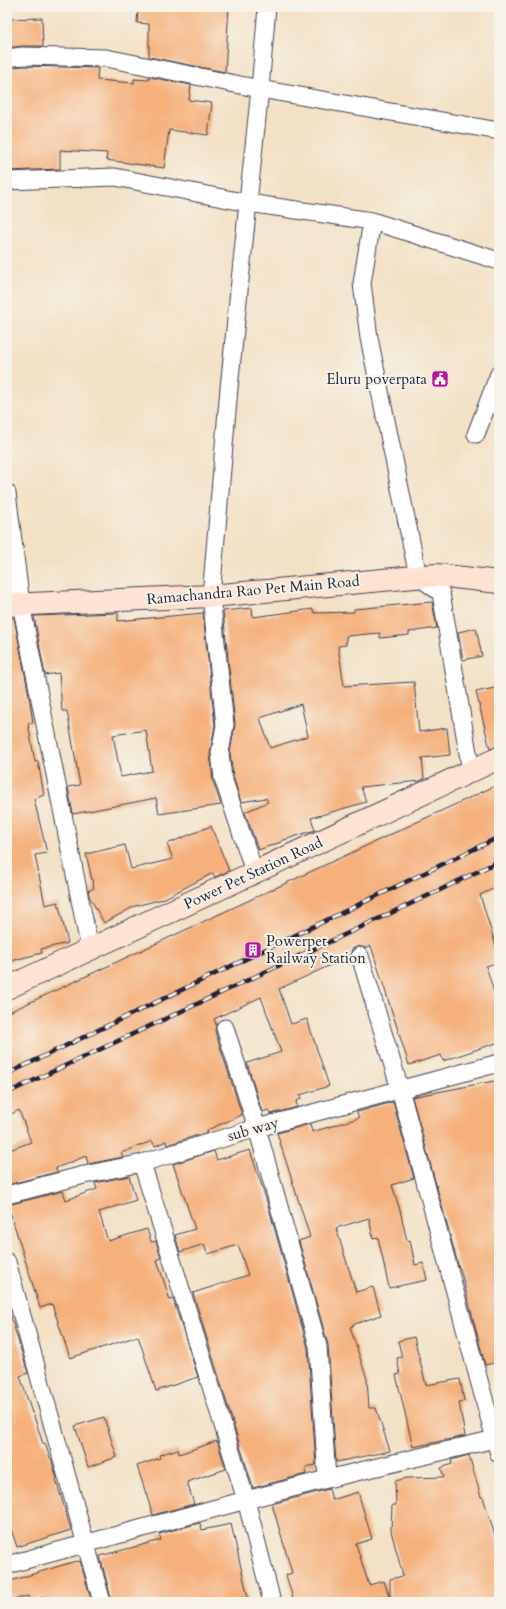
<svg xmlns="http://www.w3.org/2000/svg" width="506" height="1609" font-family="Cardo,serif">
<rect width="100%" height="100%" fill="#f7f3e8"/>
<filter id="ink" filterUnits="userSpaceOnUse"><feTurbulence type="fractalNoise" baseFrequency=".025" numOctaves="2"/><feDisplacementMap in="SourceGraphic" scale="8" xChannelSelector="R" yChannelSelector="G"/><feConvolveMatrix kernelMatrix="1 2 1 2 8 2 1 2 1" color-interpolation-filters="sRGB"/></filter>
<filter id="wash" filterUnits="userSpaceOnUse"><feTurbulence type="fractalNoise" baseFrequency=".012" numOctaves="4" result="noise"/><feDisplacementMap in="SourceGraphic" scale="16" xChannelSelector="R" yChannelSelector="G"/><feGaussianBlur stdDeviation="0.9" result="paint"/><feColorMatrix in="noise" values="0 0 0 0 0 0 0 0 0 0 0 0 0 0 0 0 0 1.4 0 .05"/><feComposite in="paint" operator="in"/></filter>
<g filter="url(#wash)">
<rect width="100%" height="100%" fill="#f3e1c6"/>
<g id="blocks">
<path fill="#f5b07c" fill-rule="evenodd" d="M138 7H229L225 72 149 57V24L137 23Z
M42 18 43 46H22L7 48V19Z
M23 66 98 68 97 80 134 83V79L149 80V77L191 85 189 100 212 103 208 135 169 130 164 168 106 160 107 153 60 150V169L7 171V68Z
M432 602 437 628 409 632V635L380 638V633L346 636V645L338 646 344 686 414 682 419 732 447 728 450 755 422 758 424 779 420 781 361 787 366 802 311 818 315 830 281 841V842L258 850 245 812 268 802 266 798 241 802 233 776 230 753 235 724 223 611 252 608 253 617 313 609 314 613 354 612V609ZM301 704 308 736 270 748 260 718Z
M118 613V621L203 613 215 725 210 754 213 781 221 805 159 814 156 798 73 814 68 787 80 785 67 711H62L59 673 45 675 34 616ZM146 730 152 771 121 777 113 735Z
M14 618 29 695 33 723H28L35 762 38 761 44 795 34 799 47 853 35 855 45 905 58 902 68 943 41 949 42 953 7 962V619Z
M476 628 482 656 463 660 458 632Z
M499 687V746L490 749 476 692Z
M499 784V886L480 895 499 956V962L486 966 499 1009V1042L443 1061 441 1055 409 1065 371 946 366 948 358 946 352 949 350 956 279 989 291 1024 307 1019 329 1086 300 1095 301 1099 296 1101 297 1107 271 1114 269 1110 262 1112 247 1063 281 1052 261 997 214 1019 216 1024 215 1031 242 1115 207 1130 208 1132 167 1145 166 1141 155 1146 152 1141 121 1153 123 1157 88 1164 86 1156 56 1168 57 1172 7 1185V1151L31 1142 19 1110 7 1116V1013Z
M211 826 229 871 215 877 213 873 163 899 135 906 104 923 89 896 88 891 94 888 86 854 125 845 131 869 173 859 167 844Z
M499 1080V1362L485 1365 460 1268H459L412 1097Z
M393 1102 414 1178 392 1185 400 1210 407 1241 410 1240 415 1265 423 1263 427 1280 389 1288 378 1237 373 1238 369 1218 336 1228 356 1292 373 1287 381 1315 352 1325 353 1326 350 1327 367 1379 369 1408H376L390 1451 336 1462 328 1345 299 1241 310 1237 277 1133 310 1124 312 1132 359 1118 357 1112Z
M250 1150 268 1205 308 1348 316 1465 306 1467V1474L253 1488 193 1293 248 1275 238 1245 208 1254 204 1244 180 1252 175 1235 195 1229 173 1164 214 1151 217 1160Z
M129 1176 136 1200 99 1212 108 1241 147 1229 151 1242 156 1241 161 1258 157 1260 170 1300 173 1299 198 1377 156 1391 138 1336 70 1358 52 1304 40 1308 8 1205 63 1191 66 1200 97 1189 95 1183Z
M7 1314H10L28 1373 20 1376 32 1413H33L43 1444 45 1443 50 1458H51L57 1479 56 1480 71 1530 17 1547 7 1517Z
M414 1337 426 1385 460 1379 464 1401 459 1402 465 1436 413 1447 396 1375 400 1374 397 1358 402 1357 398 1341Z
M104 1417 117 1457 88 1467 75 1426Z
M217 1441 226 1469 187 1482 194 1504 153 1515 137 1466 160 1458 159 1455 178 1449 179 1454Z
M469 1455 481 1497H483L499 1548V1602H294L286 1575 292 1573 272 1504 329 1489 332 1500 358 1492 372 1539 356 1544 369 1585 384 1581 390 1599V1579L403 1576 391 1531 392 1505H396L395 1481 407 1478 444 1477 441 1468 452 1464 451 1460Z
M200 1523 202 1530 231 1524 249 1602H112L100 1556 161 1540 159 1534Z
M76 1561V1562L80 1561 92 1602H44L42 1597 30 1601 28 1596 7 1601V1582Z"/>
</g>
</g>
<g filter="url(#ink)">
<use href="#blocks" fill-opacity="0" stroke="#413f50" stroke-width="1"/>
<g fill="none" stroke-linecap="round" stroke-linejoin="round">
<defs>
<path id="street" d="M267 7 260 89 248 203 372 221 362 283 369 338 418 576 441 593 471 771
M7 58 22 56 106 58 260 89 499 131
M7 181 115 177 248 203 229 388 211 596 225 725 220 753 223 778 255 874
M372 221 499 261
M476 434 499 374
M7 493 21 604 90 950
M360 956 400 1089 499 1454
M225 1028 257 1128 318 1346 327 1479 246 1500 272 1602
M7 1195 84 1175 142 1163 257 1128 499 1063
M7 1262 102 1602
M327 1479 499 1438
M7 1565 246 1500 142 1163"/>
<path id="secondary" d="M7 605 211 596 436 575 499 582
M7 988C171 912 335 835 499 758"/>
</defs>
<use href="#street" stroke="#413f50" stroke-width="19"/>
<use href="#secondary" stroke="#413f50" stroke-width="24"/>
<use href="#street" stroke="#fff" stroke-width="17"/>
<use href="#secondary" stroke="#fee3d2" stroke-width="22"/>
<defs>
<path id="rail" d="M7 1074 499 837
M7 1093 440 890 499 861"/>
</defs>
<use href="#rail" stroke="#22223b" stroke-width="4.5"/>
<use href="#rail" stroke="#f7f3e8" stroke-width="3" stroke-dasharray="9" stroke-linecap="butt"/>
</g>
</g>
<defs>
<symbol id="civic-square" viewBox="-11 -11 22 22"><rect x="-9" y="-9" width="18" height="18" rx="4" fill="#b5179e" stroke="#f7f3e8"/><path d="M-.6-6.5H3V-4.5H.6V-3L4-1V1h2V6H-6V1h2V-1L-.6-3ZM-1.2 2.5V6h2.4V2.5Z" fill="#fff"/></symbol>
<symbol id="building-square" viewBox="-11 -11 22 22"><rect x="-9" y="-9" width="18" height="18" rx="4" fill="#b5179e" stroke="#f7f3e8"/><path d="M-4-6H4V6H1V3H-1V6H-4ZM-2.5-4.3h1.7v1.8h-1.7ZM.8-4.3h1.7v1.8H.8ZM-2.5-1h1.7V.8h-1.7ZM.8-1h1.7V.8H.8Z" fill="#fff"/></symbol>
</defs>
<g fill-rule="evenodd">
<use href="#civic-square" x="430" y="369" width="20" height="20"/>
<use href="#building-square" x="243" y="940" width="20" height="20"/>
</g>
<g text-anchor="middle" stroke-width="4" stroke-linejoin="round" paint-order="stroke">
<g font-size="15" fill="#22223b" stroke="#f7f3e8" text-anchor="end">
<text x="427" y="384">Eluru poverpata</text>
<text x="266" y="946" text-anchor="start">Powerpet<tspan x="266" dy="17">Railway Station</tspan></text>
</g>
<g font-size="15" fill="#22223b" stroke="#f7f3e8">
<text transform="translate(253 590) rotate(-5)" y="5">Ramachandra Rao Pet Main Road</text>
<text transform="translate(253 873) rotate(-25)" y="5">Power Pet Station Road</text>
<text transform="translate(253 1129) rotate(-16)" y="5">sub way</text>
</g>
</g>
<rect width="506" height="1609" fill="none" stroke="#f7f3e8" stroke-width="24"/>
</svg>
